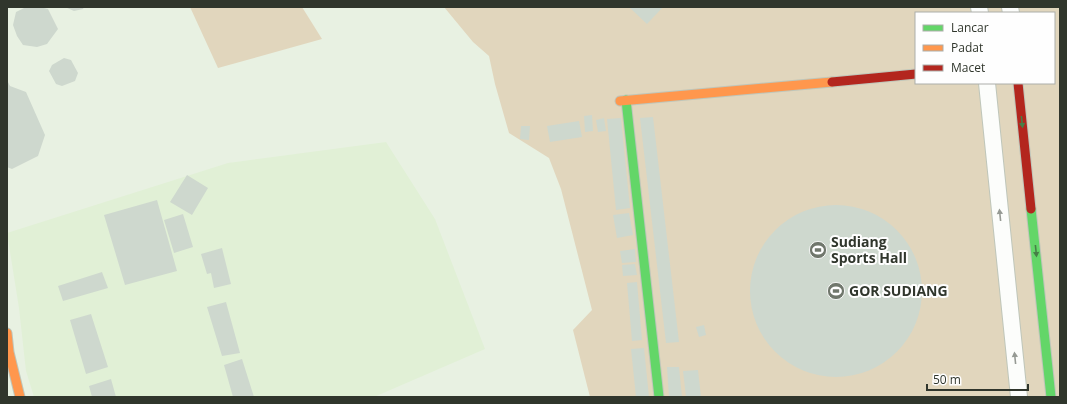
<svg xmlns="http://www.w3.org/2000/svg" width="1067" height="404" font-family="'Open Sans',sans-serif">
<rect width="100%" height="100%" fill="#e8f1e2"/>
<path fill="#e1f0d6" d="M386 142 435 219 485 349 374 397H34L26 371 19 308 7 233 228 163Z"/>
<path fill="#e1d6bd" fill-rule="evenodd" d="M190 7H302L322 39 218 68Z
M444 7H1060V397H590L573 330 592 310 561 189 549 158 509 133 495 84 489 56 473 42ZM916 13H1054V83H916Z"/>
<path fill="#ced8ce" d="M26 7H40L48 9 58 29 47 44 37 47 23 45 17 36 13 25 16 12Z
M65 7H84L83 9 74 11Z
M629 7H663L647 24Z
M64 58 71 60 78 73 75 81 62 86 56 84 49 71 52 65Z
M7 80 10 86 26 92 45 135 38 156 12 169 7 167Z
M592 115 593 131 585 132 584 116Z
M653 117 679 342 666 343 640 118Z
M604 118 606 131 598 132 596 120Z
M621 118 630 208 616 210 607 119Z
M579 121 582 137 550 142 547 126Z
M521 126H530L529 140 520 139Z
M187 175 208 188 192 215 170 202Z
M157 200 177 271 125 285 104 215Z
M750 291a86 86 0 1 1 172 0a86 86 0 1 1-172 0Z
M629 213 633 235 617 238 613 215Z
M183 214 193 247 174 253 164 220Z
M222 248 231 284 214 288 211 273 207 274 201 254Z
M635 249 636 262 622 263 620 251Z
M635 264 637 275 623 276 622 265Z
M102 272 108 288 63 301 58 286Z
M637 282 642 340 632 341 627 283Z
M226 302 240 353 222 356 207 307Z
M91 314 108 367 86 374 70 320Z
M704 325 706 335 699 337 696 327Z
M644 348 649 397H636L631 349Z
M242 359 254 397H233L224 365Z
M667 367H679L682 397H669Z
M698 370 701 397H686L683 371Z
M111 379 116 397H92L89 386Z"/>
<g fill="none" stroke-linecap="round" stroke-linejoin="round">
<defs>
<path id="street" d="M979 7 980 13
M1010 7 1011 13
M987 83 1019 397"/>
<path id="fast" d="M626 100 659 397
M1031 209 1051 397"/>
<path id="slow" d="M620 101 832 82
M7 333 9 352 20 397"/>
<path id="jam" d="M832 82 916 74
M1018 83 1031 209"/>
</defs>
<use href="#street" stroke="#bfc6ba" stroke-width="18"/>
<use href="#fast" stroke="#bfc6ba" stroke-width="11"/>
<use href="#slow" stroke="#bfc6ba" stroke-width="11"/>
<use href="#jam" stroke="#bfc6ba" stroke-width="11"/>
<use href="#street" stroke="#fcfdfb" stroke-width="16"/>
<use href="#fast" stroke="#63d668" stroke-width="9"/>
<use href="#slow" stroke="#ff974d" stroke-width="9"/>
<use href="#jam" stroke="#b3261e" stroke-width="9"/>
</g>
<defs><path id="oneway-solid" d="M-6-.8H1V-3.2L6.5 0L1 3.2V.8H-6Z"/></defs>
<g fill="#477e47">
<use href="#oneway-solid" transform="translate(1022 122) rotate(84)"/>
<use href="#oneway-solid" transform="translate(1036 251) rotate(84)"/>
</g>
<g fill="#969a94">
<use href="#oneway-solid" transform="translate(1000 215) rotate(-96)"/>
<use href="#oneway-solid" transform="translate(1015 358) rotate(-96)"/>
</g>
<defs>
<symbol id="stadium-disc" viewBox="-11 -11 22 22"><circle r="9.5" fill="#70776c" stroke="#fefefe"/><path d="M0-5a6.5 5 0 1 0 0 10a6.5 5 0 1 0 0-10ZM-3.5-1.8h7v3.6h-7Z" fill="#fff"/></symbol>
</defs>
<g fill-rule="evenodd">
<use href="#stadium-disc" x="808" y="240" width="20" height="20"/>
<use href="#stadium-disc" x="826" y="281" width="20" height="20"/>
</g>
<g text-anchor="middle" stroke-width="4" stroke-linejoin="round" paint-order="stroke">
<g font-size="14" font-weight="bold" fill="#30362c" stroke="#fefefe" text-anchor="start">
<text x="831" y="247">Sudiang<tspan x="831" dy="16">Sports Hall</tspan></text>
<text x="849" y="296">GOR SUDIANG</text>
</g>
</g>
<rect width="1067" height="404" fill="none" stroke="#30362c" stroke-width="16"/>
<rect x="915" y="12" width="140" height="72" fill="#fefefe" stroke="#acaeaa"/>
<rect x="923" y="25" width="20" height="6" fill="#63d668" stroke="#acaeaa"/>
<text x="951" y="32" font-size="12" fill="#30362c">Lancar</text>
<rect x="923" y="45" width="20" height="6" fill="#ff974d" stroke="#acaeaa"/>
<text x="951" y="52" font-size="12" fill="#30362c">Padat</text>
<rect x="923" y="65" width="20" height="6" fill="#b3261e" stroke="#acaeaa"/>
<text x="951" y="72" font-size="12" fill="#30362c">Macet</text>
<path d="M927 384v6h101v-6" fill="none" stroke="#30362c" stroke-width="2"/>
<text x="933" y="384" font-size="12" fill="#30362c" stroke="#fefefe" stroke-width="3" paint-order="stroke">50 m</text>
</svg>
